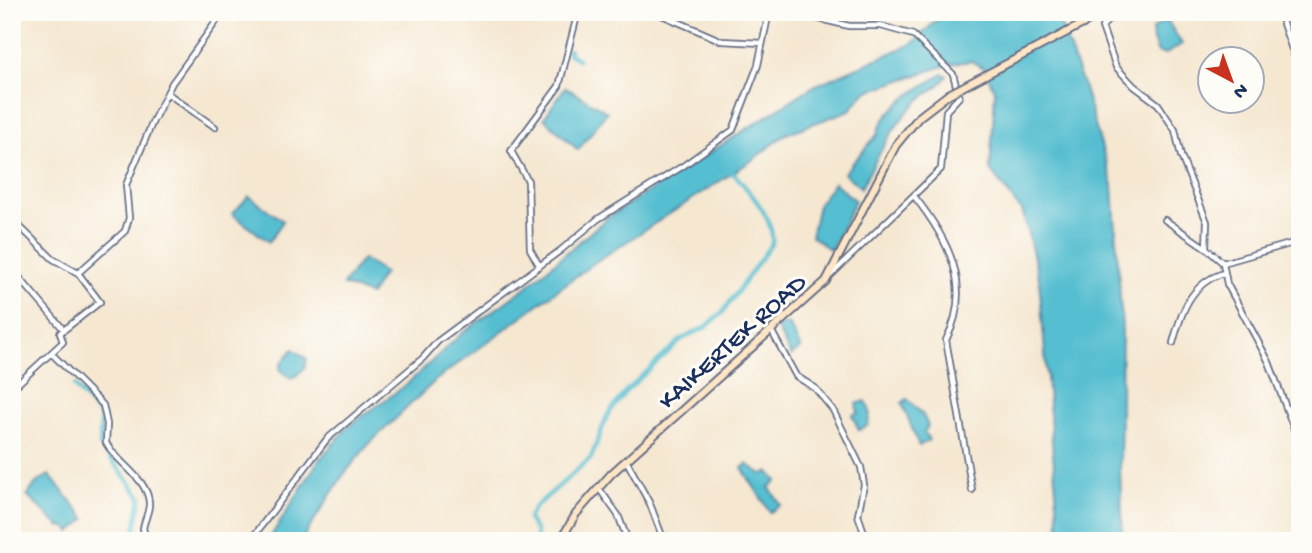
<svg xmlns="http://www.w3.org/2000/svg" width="1312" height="553" font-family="'Gochi Hand',sans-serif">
<rect width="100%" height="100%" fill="#fdfcf7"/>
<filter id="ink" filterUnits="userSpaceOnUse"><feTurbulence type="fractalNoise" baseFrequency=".0143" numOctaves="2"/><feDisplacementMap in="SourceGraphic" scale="14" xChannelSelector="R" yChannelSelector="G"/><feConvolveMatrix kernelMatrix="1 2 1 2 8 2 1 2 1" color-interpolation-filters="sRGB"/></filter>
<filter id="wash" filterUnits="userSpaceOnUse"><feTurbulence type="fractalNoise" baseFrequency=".00686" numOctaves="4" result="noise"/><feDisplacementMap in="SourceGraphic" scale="28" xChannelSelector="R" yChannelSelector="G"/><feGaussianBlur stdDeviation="1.57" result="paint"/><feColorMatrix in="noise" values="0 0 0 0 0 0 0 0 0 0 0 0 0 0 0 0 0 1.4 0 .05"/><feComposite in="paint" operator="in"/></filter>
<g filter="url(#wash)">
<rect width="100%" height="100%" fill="#f5e7d0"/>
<path fill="#54bed0" stroke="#387697" stroke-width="2" d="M945 12H1059V20L1083 85 1113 185 1122 329 1120 470 1123 541H1060L1039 279 1023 213 990 170 995 92 984 68 971 61 950 64 865 92 850 110 786 134 751 161 594 263 436 380 368 445 344 474 301 541H268L319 460 348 427 407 384 461 334 525 288 607 218 814 86 912 44Z
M1167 20 1182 44 1166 54 1158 53 1153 41 1152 29Z
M943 74 947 76C940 87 928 92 918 101 893 124 877 158 861 188L844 173 877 135C883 108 921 87 943 74Z
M565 87 607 112 578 150 544 118Z
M834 182 855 201 831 250 811 236 818 205Z
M249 196 283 221 269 242 232 214Z
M362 259 384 273 370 295 343 285Z
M783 324 789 325 801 348 791 356 777 328Z
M293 349 307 359 304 369 292 379 280 370 281 364Z
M907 399 923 415 928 426 924 432 929 440 919 446 902 403Z
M866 401 870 412 868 425 859 430 852 415 858 413 856 404Z
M747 464 762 474 769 472 777 481 769 487 781 505 770 512 742 468Z
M49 475 86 519 71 532 64 526 60 527 27 496 36 483Z"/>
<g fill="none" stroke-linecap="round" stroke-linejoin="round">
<path stroke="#54bed0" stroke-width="4.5" d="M569 50 568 53 578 59
M74 386 101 416 100 445 141 497 135 530 140 541
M536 541V531L528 519 534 508 591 458 607 416 626 391 682 339 706 327 723 312 772 243C775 217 746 188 730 169"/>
</g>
</g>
<g filter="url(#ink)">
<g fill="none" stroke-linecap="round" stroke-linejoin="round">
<defs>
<path id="street" d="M655 12 722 41 762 43
M791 12 849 26H881L913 35 953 74 959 97 946 111 941 169 830 276
M1115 12 1102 27 1116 67 1134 86 1158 104 1175 130 1181 156 1207 222 1206 248 1223 263
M1279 12 1295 58 1300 93
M167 93 215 127
M914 196C948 239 974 287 946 340L972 490
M12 219 53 259 78 273
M1165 220 1206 248
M1300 241 1223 263 1227 284 1269 362 1300 445
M539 265 530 249 528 181 511 151 559 86 578 12
M12 269 64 330
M78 273 125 231 129 218 126 185 153 121 172 83 223 12
M771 330 796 376 815 388 833 410 861 467 864 485 858 515 867 541
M1173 343C1181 313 1190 283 1224 273
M51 353 103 405 107 424 106 443C117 463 147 478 149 502 150 511 144 520 143 529L148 541
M12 389 63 342 60 333 100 302 78 273
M626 460 650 504 664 541
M598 487 618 515 628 541
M250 541 327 439 423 358 438 341 561 250 598 219 683 166 733 130 758 65 769 12"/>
<path id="secondary" d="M1069 31 1107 12
M560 541 576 514 611 474 826 281 896 145 919 117 949 94"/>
</defs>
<use href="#street" stroke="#676f86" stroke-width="8"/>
<use href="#secondary" stroke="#676f86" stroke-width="10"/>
<use href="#street" stroke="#fff" stroke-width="4.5"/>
<use href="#secondary" stroke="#fde5c5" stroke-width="6"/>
<defs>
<path id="secondary-bridge" d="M949 94 1069 31"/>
</defs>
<use href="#secondary-bridge" stroke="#676f86" stroke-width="10" stroke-linecap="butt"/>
<use href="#secondary-bridge" stroke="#fde5c5" stroke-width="6"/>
</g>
</g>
<g text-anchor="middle" stroke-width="6" stroke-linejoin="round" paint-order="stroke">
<g font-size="26" fill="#1b2f5e" stroke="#fdfcf7">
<text transform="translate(731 340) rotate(-42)" y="9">KAIKERTEK ROAD</text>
</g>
</g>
<rect width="1312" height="553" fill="none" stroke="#fdfcf7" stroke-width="42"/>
<g transform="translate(1231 80) rotate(139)"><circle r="33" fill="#fdfcf7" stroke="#a3aaba" stroke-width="2"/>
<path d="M0-5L12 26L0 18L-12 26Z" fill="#c8321e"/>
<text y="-10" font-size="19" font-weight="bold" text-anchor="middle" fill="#1b2f5e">N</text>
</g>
</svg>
